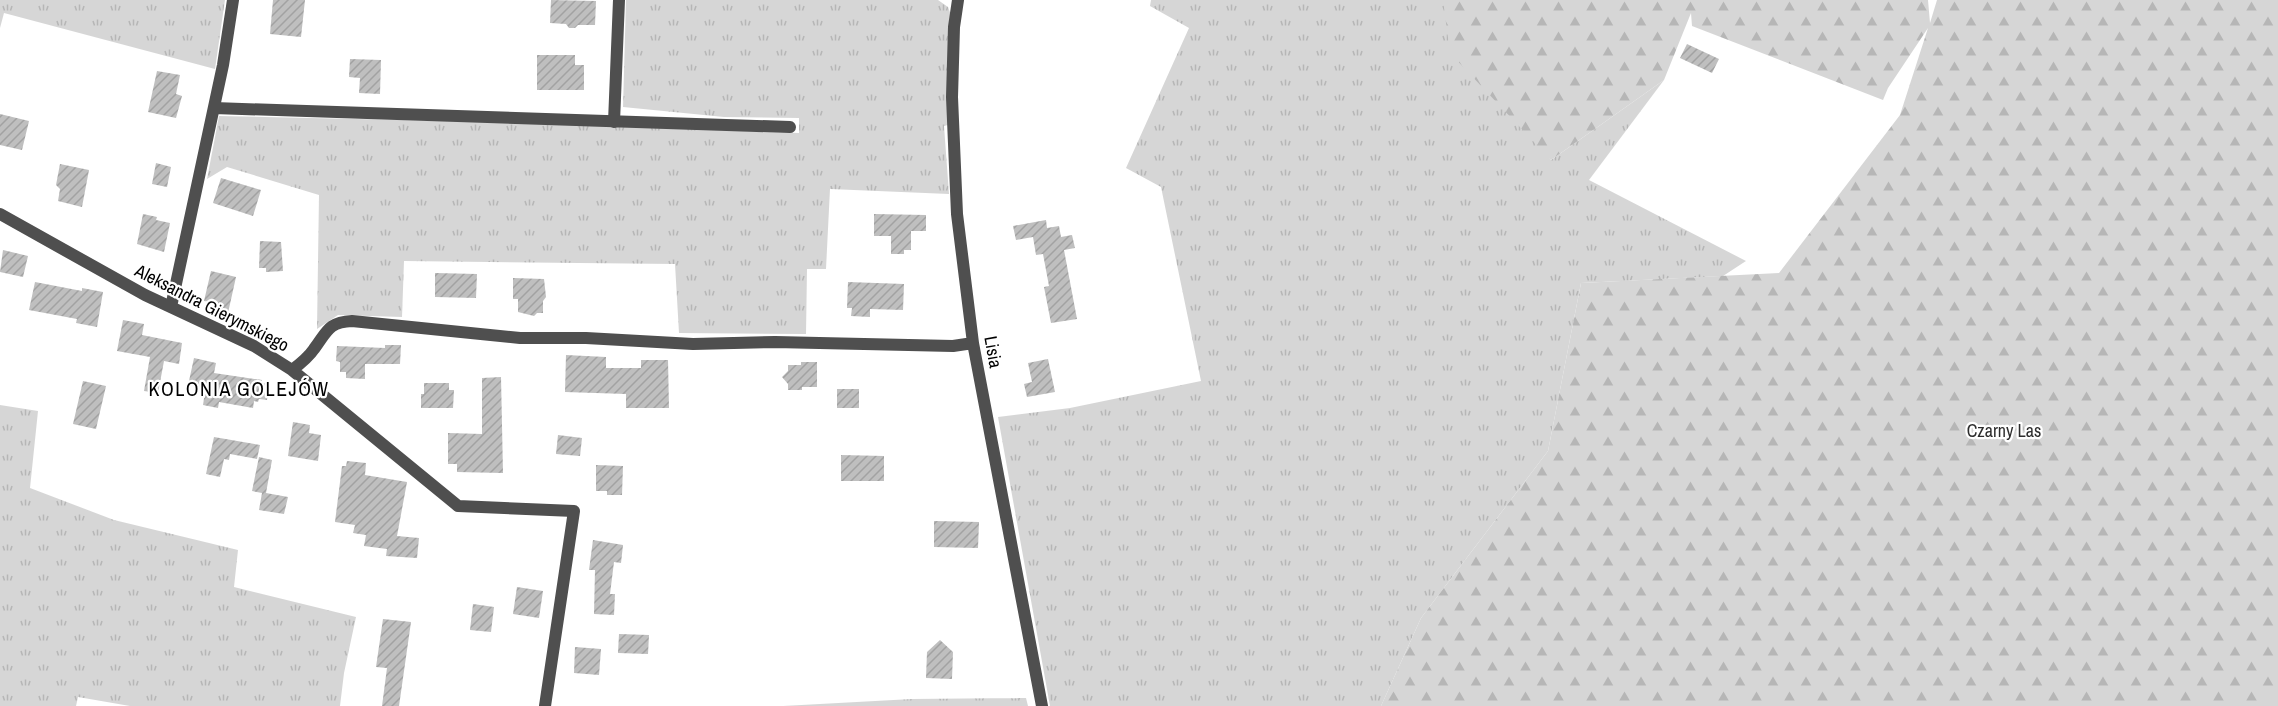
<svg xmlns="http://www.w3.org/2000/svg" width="2278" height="706" font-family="'Archivo Narrow',sans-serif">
<defs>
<pattern id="grass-tufts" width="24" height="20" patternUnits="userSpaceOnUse" patternTransform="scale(1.5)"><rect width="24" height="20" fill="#d6d6d6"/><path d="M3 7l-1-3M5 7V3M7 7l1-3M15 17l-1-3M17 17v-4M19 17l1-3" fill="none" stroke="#b6b6b6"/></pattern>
<pattern id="forest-firs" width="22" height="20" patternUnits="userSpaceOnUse" patternTransform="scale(1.5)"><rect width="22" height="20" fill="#d6d6d6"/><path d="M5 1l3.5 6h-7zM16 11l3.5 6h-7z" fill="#b6b6b6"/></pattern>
<pattern id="building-hatch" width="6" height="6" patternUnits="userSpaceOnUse" patternTransform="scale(1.5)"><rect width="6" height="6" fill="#bfbfbf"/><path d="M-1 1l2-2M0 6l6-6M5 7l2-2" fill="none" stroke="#a2a2a2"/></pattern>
</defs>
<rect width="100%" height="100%" fill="#fff"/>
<path fill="url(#grass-tufts)" d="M0 0H225L215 69 4 13 0 28Z
M626 0H938L948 7 951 15 948 125 944 126 949 194 830 189 826 269H807L806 334 679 333 675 264 404 261 402 317 338 315 317 329 319 195 227 167 207 179 219 116 493 122 799 133V118L724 117 623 107Z
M1151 0H1444L1551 160 1664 80 1589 180 1746 261 1723 276 1581 283 1548 451 1421 618 1381 706H1050L998 417 1070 408 1201 381 1161 187 1126 168 1189 28 1150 6Z
M0 405 38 411 30 488 114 520 238 550 234 587 356 617 344 673 340 706H130L78 697 76 706H0Z
M1026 698 1028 706H783L912 699Z"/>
<path fill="url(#forest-firs)" d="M1443 0H1928L1930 23 1937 0H2278V706H1381L1421 618 1548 451 1581 283 1779 273 1900 115 1928 28 1888 88 1883 100 1692 26 1691 13 1664 80 1551 160 1450 53Z"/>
<path fill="url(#building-hatch)" d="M273 0H305L301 37 270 34Z
M551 0 596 1 595 25H578L575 28H569L566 24 550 23Z
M1687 44 1719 59 1712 73 1680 58Z
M537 55H575V65H584V90H537Z
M350 59 381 60 380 94 359 93 360 78 349 77Z
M157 71 180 75 176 94 182 96 176 118 148 112Z
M0 114 29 121 22 150 0 145Z
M156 163 171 167 167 187 152 184Z
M60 164 89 170 82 207 58 201 60 189 56 185Z
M221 178 261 190 253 216 213 203Z
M143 214 157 217 156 220 170 223 164 252 137 244Z
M874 214 926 215V231H911V250H904V254H891V236H874Z
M1046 220 1047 228 1059 226 1061 237 1072 235 1075 248 1064 250 1077 319 1051 323 1044 287 1049 286 1043 254 1036 255 1033 237 1016 240 1013 226Z
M260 241 281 242 283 271 266 272V268H259Z
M3 250 28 256 23 277 0 272Z
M211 271 236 277 228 313 209 309 211 302 204 301Z
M435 273 477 274 476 298 435 297Z
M513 278 544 279 546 297 543 301V313H537L534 316 518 312V299H513Z
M35 282 82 291V288L103 292 97 327 76 323 77 319 29 310Z
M848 282 904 284 903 310 870 309V317L851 316 852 308H847Z
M123 320 144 324 142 335 182 343 179 364 164 361 158 393 144 391 150 357 117 351Z
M385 345H401L400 364H365V379L346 378V372H340V362L336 361 337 346 385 348Z
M566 355 606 357V368H641V360H668L669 408H626V394L565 392Z
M194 358 216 363 214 373 262 380 261 383 269 384 267 400 259 399 258 402 254 401 253 408 219 402 218 408 203 405 205 392 196 390 198 383 189 381Z
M1048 359 1055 392 1027 397 1024 384 1032 382 1028 363Z
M801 362H817V387H802V390H788V384L782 377 788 371V365H801Z
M501 377 503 473 457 472V464H448V433L482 434V378Z
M83 381 106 386 96 429 73 424Z
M424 383H449V390H454L453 408H421V394H424Z
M837 389H859V408H837Z
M293 422 310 425 309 433 321 435 318 461 288 456Z
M558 435 582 438 580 456 556 454Z
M214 437 260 445 257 459 230 454 229 460 224 459 220 477 206 474Z
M841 455 884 456V481H841Z
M259 457 272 460 266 493 288 497 284 514 259 510 262 493 252 491Z
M347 461 366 463 365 475 407 482 397 536 419 538 417 558 386 556 387 549 364 546 366 535 353 533 355 525 335 522 342 466H346Z
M596 465 623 466 622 495H607V491H596Z
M934 521 979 522 978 548 934 547Z
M593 540 623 545 621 563 614 562 610 594H615L614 615 594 614 595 570H589Z
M517 587 543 591 539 618 513 614Z
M473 604 494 607 491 632 470 630Z
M383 619 411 622 399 706H382L387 668 376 667Z
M619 634 649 635 648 654 618 653Z
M940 640 953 652 952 679 926 678 927 652Z
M575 647 601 649 599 675 574 673Z"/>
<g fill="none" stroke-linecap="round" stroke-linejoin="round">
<path stroke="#4f4f4f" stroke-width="12" d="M958 0 954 27 952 97 957 214 973 343 1042 706
M214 108 790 127
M614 122 619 0
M0 214 145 295 254 346 292 370 458 506 574 511 545 706
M171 307 223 65 233 0
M292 370C300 364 308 358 314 349 327 332 328 322 352 321L520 338H586L693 344 775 342 953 346 973 343"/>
</g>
<g text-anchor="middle" stroke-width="4.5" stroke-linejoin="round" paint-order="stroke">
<g font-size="18" fill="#000" stroke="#fff">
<text transform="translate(212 308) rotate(27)" y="6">Aleksandra Gierymskiego</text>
<text transform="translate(993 352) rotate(80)" y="6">Lisia</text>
</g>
<g font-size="18" fill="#2d2d2d" stroke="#fff">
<text x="2004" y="437">Czarny Las</text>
</g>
<g font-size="20" letter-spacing="1.5" fill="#000" stroke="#fff">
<text x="239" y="396">KOLONIA GOLEJÓW</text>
</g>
</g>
</svg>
